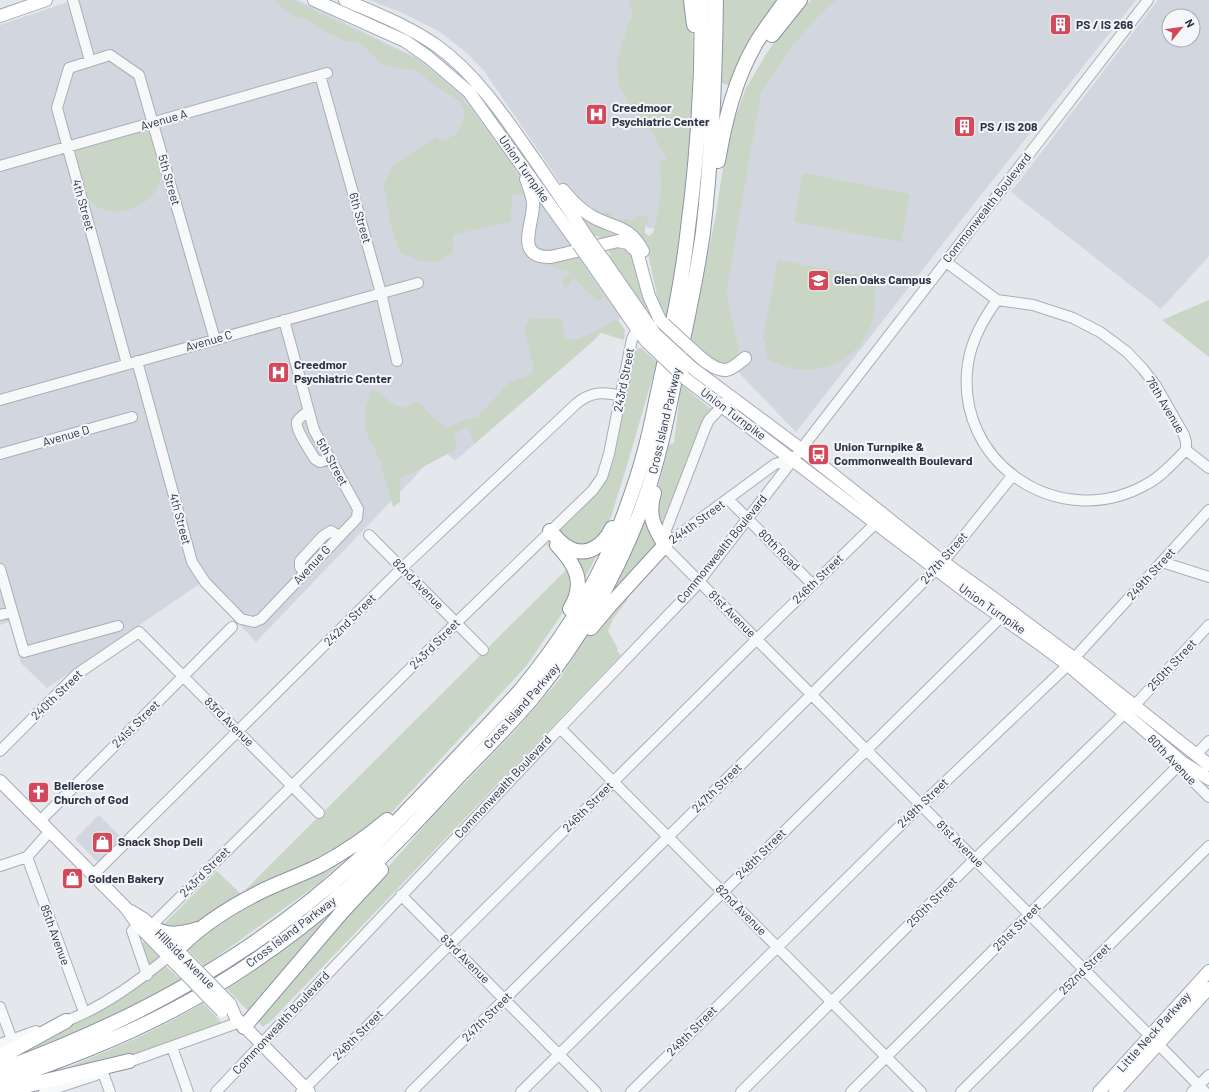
<svg xmlns="http://www.w3.org/2000/svg" width="1209" height="1092" font-family="Barlow,sans-serif">
<rect width="100%" height="100%" fill="#e4e7ec"/>
<path fill="#d2d6de" fill-rule="evenodd" d="M74 0H298L430 64 471 100 505 147 622 318 601 332 592 342 455 461 442 448 256 642 201 583 47 688 21 663 9 622 0 625V25Z
M369 0H663L681 89 661 229 624 225 592 212 566 191 484 71 468 54 440 32 405 14Z
M831 0H1136L966 214 796 432 713 346 753 112 782 42Z
M1158 0H1209V256L1161 309 1011 192ZM1169 16H1193V40H1169Z
M99 815 124 840 100 865 75 839Z"/>
<path fill="#c9d6c5" d="M273 0H292L419 60 457 93 472 110 513 166 524 195 512 194 511 221 453 235V251L439 262 419 261 400 252 391 226 384 185 391 167 436 137 442 141 457 134 465 115 464 109 459 101 425 78 416 70H408L381 64 371 53 358 42 346 41 328 33 310 21 294 16Z
M629 0H689C694 31 693 63 692 94 690 171 680 247 667 322L661 314 647 249 602 215 605 211 613 212V218L635 221 636 215 648 217 649 221 645 225V233L649 236 653 233C660 211 663 184 659 161L667 159 651 131 629 104 619 85 617 60 630 19 633 18Z
M721 0H783L732 86 721 83Z
M811 0H836C819 15 805 30 791 48 781 63 772 78 761 92L726 293 738 347 739 356 729 365C713 365 701 352 690 342L716 214 723 167 731 129 746 88 765 56 783 29Z
M149 129C153 143 163 164 160 179 156 208 109 223 90 201 81 190 77 168 73 155L75 149Z
M803 173 910 194 901 242 794 222Z
M573 207 624 234 602 242 598 236 593 237Z
M622 245 635 256 649 307 644 310 607 257 611 255 606 248Z
M577 255 604 297 601 300 597 301C590 292 580 286 573 277L568 287 565 289 561 280 570 272 544 264Z
M778 260 876 278C873 292 877 305 873 318 862 365 806 384 767 358L766 345 763 336Z
M1209 300V357L1162 320Z
M550 318 562 320 565 338 577 340 617 319 625 330 624 340 601 333 592 342 475 443 467 426 454 433 457 449 400 479V502L393 507 380 460 366 432 365 410 372 389 395 405 406 408 417 401 445 428 454 425 463 420 478 417 509 382 527 376 534 369 524 330 530 319Z
M638 348H641L657 362 625 472 611 517 603 533 594 542 584 545 567 541 557 530 600 488 608 475 636 351Z
M681 384 697 398 713 410 662 530 653 508 669 445 674 443Z
M644 516 659 542 612 594 616 579Z
M549 543 565 560 575 583 568 605 527 665 393 811 345 847 183 931 163 925 217 871 241 894 568 568 546 544Z
M595 553 597 555 582 584 571 555Z
M662 557 663 559 627 597 628 599 613 619 608 631 618 649 617 651 621 655 268 1024 267 1023 263 1027 257 1020 329 933 390 865 434 815 513 733 559 680 591 630Z
M352 853 318 884 204 966 185 947 228 915Z
M359 886 251 1014 225 987Z
M143 942H146L159 956 150 966 141 946Z
M164 965 182 981C122 1011 63 1043 0 1064L123 996Z
M203 1003 222 1023 221 1025 97 1067 26 1084C86 1060 147 1037 203 1003Z"/>
<g fill="none" stroke-linecap="round" stroke-linejoin="round">
<defs>
<path id="minor" d="M73 0 90 61
M320 75 381 293 397 361
M0 166 327 73
M946 262 997 300 1033 305 1073 318 1100 332 1111 340 1127 352 1143 369 1156 386 1184 435 1186 442V450L1209 468
M997 300C983 320 972 339 968 363 953 463 1060 534 1147 484 1162 476 1174 462 1186 450
M137 361 192 562 205 582 241 619 254 622 261 619 357 518 358 509 314 430 284 320
M127 364 57 108 69 68 110 55 139 75 215 340
M0 400 418 283
M727 401 709 420 706 426 666 530 665 545 669 551 1158 1044 1205 1092
M309 411C305 414 299 417 297 422 295 430 311 452 315 459L320 462 330 459
M0 454 132 417
M729 500 812 584
M369 535 483 650
M665 545 775 464 793 459
M1162 562 1209 577
M0 569 24 652 118 626
M305 573 300 567V561L323 536 331 531 339 536
M0 615 12 612
M1135 705 1209 625
M560 728 921 1092
M0 751 77 674 139 632 319 813
M1196 755 1209 741
M1174 762 1209 797
M40 821 232 627
M27 857 84 1012
M0 866 27 857 50 831
M93 875 402 568 576 404C590 392 603 391 621 396
M401 895 596 1092
M138 925 132 931 147 975
M151 926 456 623 593 490 602 477 609 454 632 339 636 331 642 324
M0 1007 12 1040
M61 1023C103 1008 140 980 174 952
M0 1044 36 1031
M172 1047 188 1092
M123 1064 240 1022
M103 1073 110 1092
M44 1092 96 1075
M216 1092 560 728 694 588 1148 0
M301 1092 762 634 876 523
M411 1092 806 700 943 562 1013 475
M521 1092 1002 616
M631 1092 921 805 1068 665 1209 510
M741 1092 975 859 1125 713
M851 1092 1182 762
M961 1092 1209 846
M1192 1092 1209 1075"/>
<path id="major" d="M314 0 405 41 428 57 469 92 578 244
M345 0C377 14 409 26 437 46 478 76 506 119 534 159 552 185 570 211 587 237
M0 16 46 0
M526 179C529 187 532 195 533 203 534 224 513 258 551 257L618 241 628 243 637 252 649 296 660 320 664 324
M563 190C571 200 580 210 593 217 615 229 629 225 643 251
M603 259 655 334
M593 265 637 329 647 342
M689 347C698 355 713 371 726 370 733 369 740 362 745 358
M691 367 801 449 943 562 996 600 1083 665 1209 765
M686 379 970 595 1037 642 1068 665 1182 762 1209 779
M0 781 126 908 138 925 177 965
M131 911 144 919 183 956
M230 1004 236 1018 309 1092
M1099 1092 1209 971
M1115 1092 1209 988"/>
<path id="highway" d="M691 0 694 25
M772 35 800 0
M718 161C725 120 735 79 756 43 765 28 776 14 786 0
M550 531C556 537 561 544 569 548 587 558 604 545 612 528
M557 545C576 565 586 583 570 609
M591 628 611 604 665 545C654 528 647 514 654 493
M151 926C155 928 159 931 163 932 173 936 188 932 198 929
M177 950C200 926 230 907 260 892 280 882 301 875 321 865 345 852 367 837 387 820
M244 1027 342 912 381 870
M0 1057 66 1021
M0 1070C131 1023 254 956 357 861 392 828 425 792 458 757 479 735 500 713 520 691 558 645 592 593 615 538 627 508 638 478 646 446 651 428 654 410 658 392 670 338 682 283 688 228 694 183 698 136 700 90 702 60 701 30 702 0
M0 1082C60 1061 119 1039 175 1009 237 976 295 935 348 888 387 854 422 816 457 778 483 751 510 725 534 696 579 641 614 580 640 513 658 465 668 414 678 364 687 320 697 276 703 232 712 155 715 78 716 0
M0 1092 129 1061"/>
</defs>
<use href="#minor" stroke="#a9aeb7" stroke-width="12"/>
<use href="#major" stroke="#a3abb8" stroke-width="14"/>
<use href="#highway" stroke="#8b94a3" stroke-width="16"/>
<use href="#minor" stroke="#f7f8fa" stroke-width="10"/>
<use href="#major" stroke="#fff" stroke-width="12"/>
<use href="#highway" stroke="#fff" stroke-width="14"/>
<defs>
<path id="major-bridge" d="M587 237 603 259
M578 244 593 265
M664 324 689 347
M655 334 691 367
M647 342 686 379
M184 957 230 1004
M177 965 222 1011"/>
</defs>
<use href="#major-bridge" stroke="#a3abb8" stroke-width="14" stroke-linecap="butt"/>
<use href="#major-bridge" stroke="#fff" stroke-width="12"/>
</g>
<defs>
<symbol id="building-square" viewBox="-11 -11 22 22"><rect x="-9" y="-9" width="18" height="18" rx="4" fill="#d1495b" stroke="#f4f6f9"/><path d="M-4-6H4V6H1V3H-1V6H-4ZM-2.5-4.3h1.7v1.8h-1.7ZM.8-4.3h1.7v1.8H.8ZM-2.5-1h1.7V.8h-1.7ZM.8-1h1.7V.8H.8Z" fill="#fff"/></symbol>
<symbol id="hospital-square" viewBox="-11 -11 22 22"><rect x="-9" y="-9" width="18" height="18" rx="4" fill="#d1495b" stroke="#f4f6f9"/><path d="M-5-5h3v3.5h4V-5h3V5h-3V1.5h-4V5h-3Z" fill="#fff"/></symbol>
<symbol id="school-square" viewBox="-11 -11 22 22"><rect x="-9" y="-9" width="18" height="18" rx="4" fill="#d1495b" stroke="#f4f6f9"/><path d="M0-5L7-2L0 1L-7-2ZM-4 1L0 2.5L4 1V4Q0 6-4 4Z" fill="#fff"/></symbol>
<symbol id="bus-square" viewBox="-11 -11 22 22"><rect x="-9" y="-9" width="18" height="18" rx="4" fill="#d1495b" stroke="#f4f6f9"/><path d="M-5-6H5V4H4V6H2V4H-2V6H-4V4H-5ZM-3.5-4V0h7V-4ZM-3.5 1.2v1.5H-2V1.2ZM2 1.2v1.5H3.5V1.2Z" fill="#fff"/></symbol>
<symbol id="church-square" viewBox="-11 -11 22 22"><rect x="-9" y="-9" width="18" height="18" rx="4" fill="#d1495b" stroke="#f4f6f9"/><path d="M-1.2-6h2.4v3.5h3.3v2.4h-3.3V6h-2.4V-.1h-3.3v-2.4h3.3Z" fill="#fff"/></symbol>
<symbol id="shop-square" viewBox="-11 -11 22 22"><rect x="-9" y="-9" width="18" height="18" rx="4" fill="#d1495b" stroke="#f4f6f9"/><path d="M-5-2.5h2.3a2.7 3.5 0 0 1 5.4 0H5L5.5 6h-11ZM-1.5-2.5h3a1.5 2.3 0 0 0-3 0Z" fill="#fff"/></symbol>
</defs>
<g fill-rule="evenodd">
<use href="#building-square" x="1048" y="12" width="25" height="25"/>
<use href="#hospital-square" x="584" y="102" width="25" height="25"/>
<use href="#building-square" x="952" y="114" width="25" height="25"/>
<use href="#school-square" x="806" y="268" width="25" height="25"/>
<use href="#hospital-square" x="266" y="360" width="25" height="25"/>
<use href="#bus-square" x="806" y="442" width="25" height="25"/>
<use href="#church-square" x="26" y="780" width="25" height="25"/>
<use href="#shop-square" x="90" y="830" width="25" height="25"/>
<use href="#shop-square" x="60" y="866" width="25" height="25"/>
</g>
<g text-anchor="middle" stroke-width="4" stroke-linejoin="round" paint-order="stroke">
<g font-size="12" font-weight="bold" fill="#2b3445" stroke="#f4f6f9" text-anchor="start">
<text x="1076" y="29">PS / IS 266</text>
<text x="612" y="112">Creedmoor<tspan x="612" dy="14">Psychiatric Center</tspan></text>
<text x="980" y="131">PS / IS 208</text>
<text x="834" y="284">Glen Oaks Campus</text>
<text x="294" y="369">Creedmor<tspan x="294" dy="14">Psychiatric Center</tspan></text>
<text x="834" y="451">Union Turnpike &amp;<tspan x="834" dy="14">Commonwealth Boulevard</tspan></text>
<text x="54" y="790">Bellerose<tspan x="54" dy="14">Church of God</tspan></text>
<text x="118" y="846">Snack Shop Deli</text>
<text x="88" y="883">Golden Bakery</text>
</g>
<g font-size="12" fill="#2b3445" stroke="#f4f6f9">
<text transform="translate(164 120) rotate(-16)" y="4">Avenue A</text>
<text transform="translate(524 169) rotate(55)" y="4">Union Turnpike</text>
<text transform="translate(169 180) rotate(74)" y="4">5th Street</text>
<text transform="translate(83 205) rotate(74)" y="4">4th Street</text>
<text transform="translate(987 208) rotate(-52)" y="4">Commonwealth Boulevard</text>
<text transform="translate(360 218) rotate(74)" y="4">6th Street</text>
<text transform="translate(209 341) rotate(-16)" y="4">Avenue C</text>
<text transform="translate(624 380) rotate(-79)" y="4">243rd Street</text>
<text transform="translate(1165 405) rotate(59)" y="4">76th Avenue</text>
<text transform="translate(733 414) rotate(37)" y="4">Union Turnpike</text>
<text transform="translate(665 421) rotate(-77)" y="4">Cross Island Parkway</text>
<text transform="translate(66 436) rotate(-16)" y="4">Avenue D</text>
<text transform="translate(332 462) rotate(61)" y="4">5th Street</text>
<text transform="translate(180 519) rotate(75)" y="4">4th Street</text>
<text transform="translate(697 522) rotate(-36)" y="4">244th Street</text>
<text transform="translate(722 549) rotate(-51)" y="4">Commonwealth Boulevard</text>
<text transform="translate(779 550) rotate(45)" y="4">80th Road</text>
<text transform="translate(944 558) rotate(-49)" y="4">247th Street</text>
<text transform="translate(312 565) rotate(-47)" y="4">Avenue G</text>
<text transform="translate(1151 574) rotate(-48)" y="4">249th Street</text>
<text transform="translate(818 579) rotate(-44)" y="4">246th Street</text>
<text transform="translate(418 584) rotate(45)" y="4">82nd Avenue</text>
<text transform="translate(992 609) rotate(35)" y="4">Union Turnpike</text>
<text transform="translate(732 614) rotate(45)" y="4">81st Avenue</text>
<text transform="translate(350 620) rotate(-45)" y="4">242nd Street</text>
<text transform="translate(435 644) rotate(-45)" y="4">243rd Street</text>
<text transform="translate(1172 665) rotate(-47)" y="4">250th Street</text>
<text transform="translate(57 695) rotate(-44)" y="4">240th Street</text>
<text transform="translate(522 706) rotate(-49)" y="4">Cross Island Parkway</text>
<text transform="translate(229 722) rotate(45)" y="4">83rd Avenue</text>
<text transform="translate(136 724) rotate(-45)" y="4">241st Street</text>
<text transform="translate(1172 760) rotate(46)" y="4">80th Avenue</text>
<text transform="translate(503 787) rotate(-47)" y="4">Commonwealth Boulevard</text>
<text transform="translate(717 788) rotate(-45)" y="4">247th Street</text>
<text transform="translate(923 803) rotate(-44)" y="4">249th Street</text>
<text transform="translate(588 807) rotate(-45)" y="4">246th Street</text>
<text transform="translate(960 844) rotate(45)" y="4">81st Avenue</text>
<text transform="translate(761 854) rotate(-45)" y="4">248th Street</text>
<text transform="translate(205 872) rotate(-45)" y="4">243rd Street</text>
<text transform="translate(932 902) rotate(-45)" y="4">250th Street</text>
<text transform="translate(741 910) rotate(45)" y="4">82nd Avenue</text>
<text transform="translate(1017 927) rotate(-45)" y="4">251st Street</text>
<text transform="translate(291 932) rotate(-37)" y="4">Cross Island Parkway</text>
<text transform="translate(55 935) rotate(70)" y="4">85th Avenue</text>
<text transform="translate(185 959) rotate(45)" y="4">Hillside Avenue</text>
<text transform="translate(465 959) rotate(45)" y="4">83rd Avenue</text>
<text transform="translate(1085 969) rotate(-45)" y="4">252nd Street</text>
<text transform="translate(487 1017) rotate(-45)" y="4">247th Street</text>
<text transform="translate(281 1023) rotate(-47)" y="4">Commonwealth Boulevard</text>
<text transform="translate(692 1031) rotate(-45)" y="4">249th Street</text>
<text transform="translate(1154 1032) rotate(-48)" y="4">Little Neck Parkway</text>
<text transform="translate(358 1035) rotate(-45)" y="4">246th Street</text>
</g>
</g>
<g transform="translate(1181 28) rotate(61)"><circle r="19" fill="#f4f6f9" stroke="#a4a8b1"/>
<path d="M0-3L7 15L0 10L-7 15Z" fill="#d1495b"/>
<text y="-6" font-size="11" font-weight="bold" text-anchor="middle" fill="#2b3445">N</text>
</g>
</svg>
